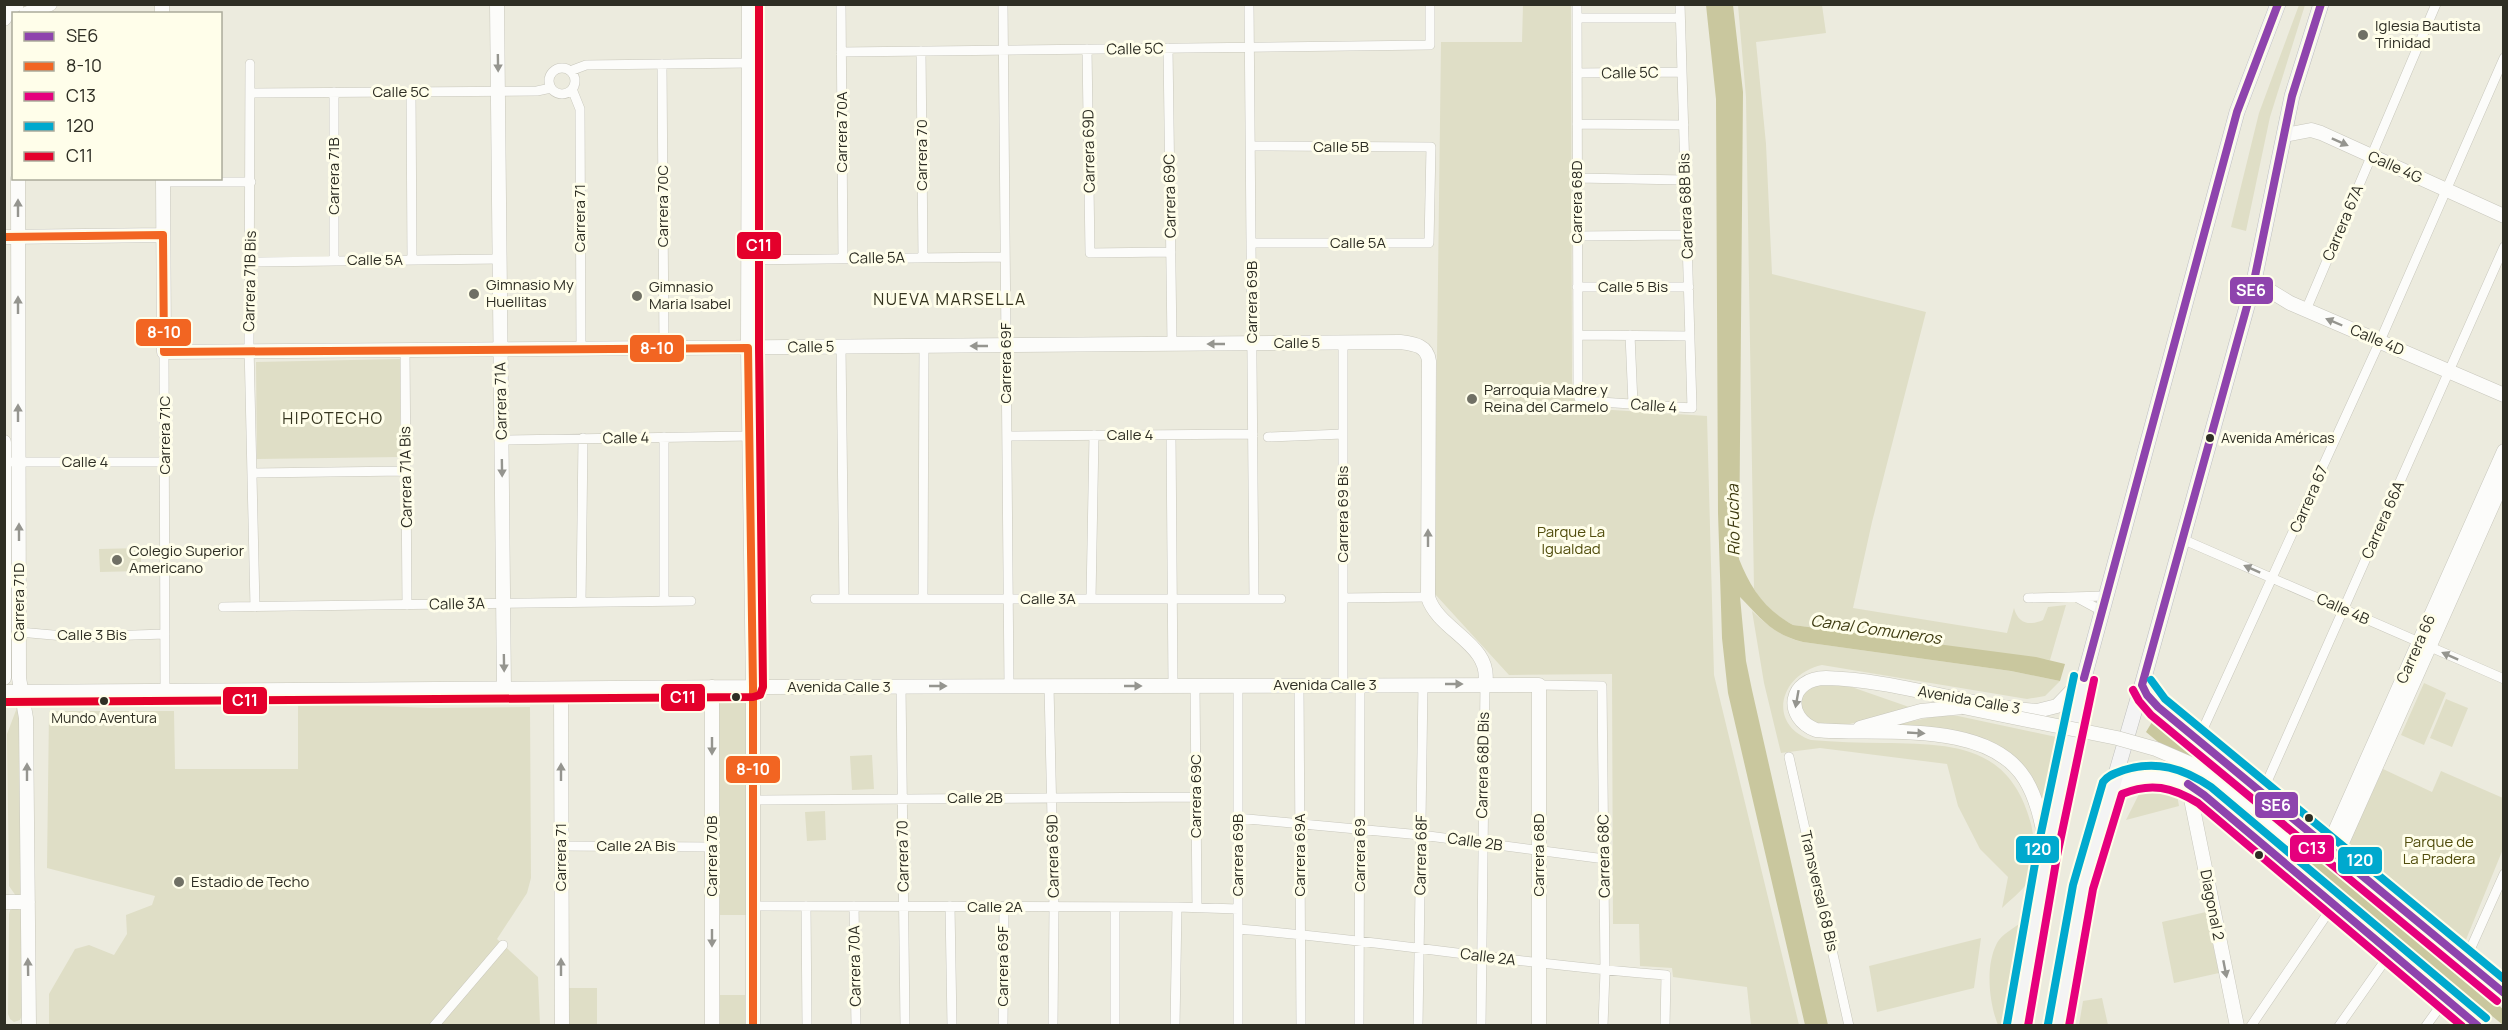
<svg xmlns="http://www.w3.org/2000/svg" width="2508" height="1030" font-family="Manrope,sans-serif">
<rect width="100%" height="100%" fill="#ecebde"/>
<path fill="#dfdec6" d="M1523 5H1571L1572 381 1575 402 1581 408 1707 416 1714 675 1799 1025H1751L1747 987 1673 977 1672 968 1640 966 1639 924H1613L1612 674 1509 675 1434 593 1441 42H1522Z
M1738 5H1822L1826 33 1756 42 1766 144 1772 274 1926 312 1872 522 1853 608 2007 633 2014 608C2018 624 2030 626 2043 620L2048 607 2066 605 2050 660 1793 625C1776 616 1764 605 1754 589L1746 97Z
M2299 5H2305L2270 117 2246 231 2231 227 2259 113Z
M400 359V457L257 459 256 362Z
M141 548V571L100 572 99 549Z
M1752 611C1768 626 1781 637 1803 642L2011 671 2060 681 2045 696 2027 699 1822 665C1780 674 1766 724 1811 740 1835 742 1859 743 1884 743 1954 744 2010 745 2031 824 2035 840 2037 868 2028 882 2022 891 2010 900 2002 908L2008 877 1980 849 1958 806 1947 764 1820 748 1781 753 1764 683Z
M2424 683 2446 693 2424 745 2401 735Z
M1817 684H1843L1912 708 1838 727H1825L1802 716C1799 696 1797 692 1817 684Z
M719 694H746L747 915H720Z
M2446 699 2468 708 2452 747 2430 738Z
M298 703 430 708 530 707 531 878 527 893 497 939 538 977 540 1025H49V994L75 949 89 945 114 955 127 934 126 915 152 905 155 896 47 868 49 711H174L175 769H298Z
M18 705 20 706 22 894 16 896 9 886 7 734Z
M1937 716H1958L2061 738 2047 821 2004 752 1885 727Z
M872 755 874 789 852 790 850 756Z
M2383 769 2432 792 2441 771 2503 798V849L2463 947 2346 850Z
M2155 787H2164L2177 795 2179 806 2126 820 2139 794Z
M825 811 826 840 807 841 805 812Z
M15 908 24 911 23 1013 20 1020 14 1022 10 1019 8 1014 9 914 10 910Z
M2206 912 2219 973 2174 983 2162 922Z
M2022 922 2004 1025H1998C1989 1002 1985 966 1997 943 2002 934 2014 928 2022 922Z
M1981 938 1974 988 1877 1012 1869 966Z
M567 988H597V1025H568Z
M720 995H745V1025H720Z
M2102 998 2108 1025H2079L2083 1001Z"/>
<path fill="#c9c79e" d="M1706 5H1733L1743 92 1739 559C1750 587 1765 610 1793 625L2036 657 2065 664 2060 681 2011 671 1803 642C1771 634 1761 618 1740 597L1746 661 1752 690 1828 1025H1805L1728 693 1722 638 1718 513 1716 99Z
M2155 717 2503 1009V1025L2146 732Z"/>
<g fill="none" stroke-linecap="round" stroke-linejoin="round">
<defs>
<path id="street" d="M841 4 843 259
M1003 4 1009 686
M1249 4 1254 599
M1577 4 1578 392 1579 398 1585 401 1692 408 1680 4
M1577 18H1680
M1168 48 1172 344
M1087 49 1090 253 1171 252
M921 51 923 258
M841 52 1430 45V4
M250 64 249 345 255 607
M662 64 664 348
M549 81a13 13 0 1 1 26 0a13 13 0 1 1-26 0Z
M570 71 586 65 749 63
M1577 73 1682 72
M572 89 580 109 581 349
M411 92 412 260
M250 93 537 91 551 88
M1577 124 1684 125
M1251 146 1431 147 1429 243H1251
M1577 178 1685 180
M163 182H251
M1577 236 1687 235
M334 260V92
M749 260 1005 257
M251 262 500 259
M1577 287H1689
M2306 310 2436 4
M1578 335 1690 336
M1630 335 1633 404
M841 347 844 599
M405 350 407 605
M164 352 165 691
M1171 435 1173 685
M1007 436 1253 434
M664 437V601
M1268 437 1343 434
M502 440 750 436
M13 462H165
M252 473 406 471
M2182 539 2504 679
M1343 598 1428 597
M2028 598 2106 596
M2078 598 2102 611
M815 599H1281
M923 599 924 346
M1091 599 1094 435
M581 602 583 438
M223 607 691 601
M19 632 75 637 165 634
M1195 685 1197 907
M1299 685 1301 1026
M1343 685V343
M1539 685 1602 686 1605 971 1603 1026
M901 686 905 1026
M1049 686 1054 907 1053 1026
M2198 740 2380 341 2504 58
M1789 757 1849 1026
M2262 793 2504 247
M753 800 1196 797
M1237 818 1421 835 1605 859
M561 846 712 847
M753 906 1177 907 1238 909
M806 906 807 1026
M854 906 856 1026
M950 906 952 1026
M1238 929C1381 940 1523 965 1666 975L1665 1026
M2465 961 2504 874
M434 1026 503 945
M1003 1026 1004 907
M1115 1026V907
M1175 1026 1177 907
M1238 1026V685
M1359 1026 1360 685
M1418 1026 1423 684
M1481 1026 1485 684
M2251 1026 2334 904
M2339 1026 2391 952
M2426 1026 2446 998"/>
<path id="secondary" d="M162 4V14
M497 4 504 690
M749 4 748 348 753 687V1026
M26 14 50 4
M4 19 11 8 17 4
M2285 135 2311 130 2321 133 2504 216
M18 178 19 678 26 718 29 1026
M163 178 164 352 1400 342C1414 344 1427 345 1429 361L1428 597C1438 631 1493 644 1485 684
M4 237 163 235
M2254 281 2290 303 2504 395
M4 442V678
M2504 451 2328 847 2504 993
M561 689 562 1026
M4 692 753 687 1539 685V1026
M1860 728 1921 711 1963 707
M2188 784 2237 1026
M2113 786C2142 773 2168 771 2196 789L2479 1026
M2257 809 2333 859
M2265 820 2311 877
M2047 849C2042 825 2038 800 2025 779 1987 718 1877 736 1816 730 1783 717 1789 678 1826 678 1897 680 1966 706 2037 711L2057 706 2084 678
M2337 854 2504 479
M4 902H28
M712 1026V687"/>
<path id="primary" d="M2017 1026 2047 854 2084 678 2237 112 2278 4
M2058 1026 2083 887 2142 685 2254 281 2292 96 2321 4"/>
</defs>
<use href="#street" stroke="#c8c7bc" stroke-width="10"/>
<use href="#secondary" stroke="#c8c7bc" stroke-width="15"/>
<use href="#primary" stroke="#bebfbd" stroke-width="16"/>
<use href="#street" stroke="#fcfcfa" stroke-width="9"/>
<use href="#secondary" stroke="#fcfcfa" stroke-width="14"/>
<use href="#primary" stroke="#f4f4f4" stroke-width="15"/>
<defs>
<path id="secondary-bridge" d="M1963 707 2117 738 2156 749 2200 768 2219 780 2257 809"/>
</defs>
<use href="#secondary-bridge" stroke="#c8c7bc" stroke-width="15" stroke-linecap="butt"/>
<use href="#secondary-bridge" stroke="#fcfcfa" stroke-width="14"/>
<defs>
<path id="bus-1" d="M2321 4 2292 96 2254 281 2142 685 2147 695 2158 707 2504 993
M2084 678 2237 112 2278 4
M2188 784 2204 795 2478 1026"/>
<path id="bus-2" d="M4 237 163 235 164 352 748 348 753 687V1026"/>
<path id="bus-3" d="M2133 690 2139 701 2151 715 2497 1001
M2028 1026 2057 856 2094 680
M2069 1026 2093 889 2122 794C2151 782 2172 787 2198 803L2462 1026"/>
<path id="bus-4" d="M2151 680 2165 699 2504 979
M2007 1024 2037 852 2074 676
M2048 1024 2073 885 2103 782C2108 775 2116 773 2124 770 2156 760 2183 768 2211 787L2486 1018"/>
<path id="bus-5" d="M4 702 753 697 760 695 763 687 759 348V4"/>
</defs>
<use href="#bus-1" stroke="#fffeea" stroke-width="12"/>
<use href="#bus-2" stroke="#fffeea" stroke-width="12"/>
<use href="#bus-3" stroke="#fffeea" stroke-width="12"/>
<use href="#bus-4" stroke="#fffeea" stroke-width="12"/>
<use href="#bus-5" stroke="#fffeea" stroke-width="12"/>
<use href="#bus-1" stroke="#8e44ad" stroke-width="8"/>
<use href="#bus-2" stroke="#f26522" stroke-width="8"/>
<use href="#bus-3" stroke="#e5007d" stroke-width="8"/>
<use href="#bus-4" stroke="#00a9ce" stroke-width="8"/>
<use href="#bus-5" stroke="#e4002b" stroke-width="8"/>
</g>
<defs><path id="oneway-solid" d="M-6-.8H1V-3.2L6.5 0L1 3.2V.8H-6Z" transform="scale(1.5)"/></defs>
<g fill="#95958f">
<use href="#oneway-solid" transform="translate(498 63) rotate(89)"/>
<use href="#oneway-solid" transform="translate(2340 142) rotate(24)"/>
<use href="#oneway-solid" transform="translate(18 208) rotate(-90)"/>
<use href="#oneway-solid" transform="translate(18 305) rotate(-90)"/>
<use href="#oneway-solid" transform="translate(2334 322) rotate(-157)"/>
<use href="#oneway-solid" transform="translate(1216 344) rotate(180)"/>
<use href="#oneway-solid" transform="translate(979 346) rotate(180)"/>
<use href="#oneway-solid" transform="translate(18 413) rotate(-90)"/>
<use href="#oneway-solid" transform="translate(502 468) rotate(89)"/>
<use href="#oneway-solid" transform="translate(19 532) rotate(-90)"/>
<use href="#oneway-solid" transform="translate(1428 538) rotate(-90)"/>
<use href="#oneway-solid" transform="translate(2252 569) rotate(-156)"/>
<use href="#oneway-solid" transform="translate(2450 656) rotate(-156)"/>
<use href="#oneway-solid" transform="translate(504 663) rotate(89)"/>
<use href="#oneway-solid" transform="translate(1454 684)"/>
<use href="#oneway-solid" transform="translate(938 686)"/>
<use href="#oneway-solid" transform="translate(1133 686)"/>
<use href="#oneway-solid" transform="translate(1797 699) rotate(100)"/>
<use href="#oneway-solid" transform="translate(1916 733) rotate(3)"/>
<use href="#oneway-solid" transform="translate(712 746) rotate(90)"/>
<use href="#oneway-solid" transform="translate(27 772) rotate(-90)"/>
<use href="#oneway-solid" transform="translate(561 772) rotate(-90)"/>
<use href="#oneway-solid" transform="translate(712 938) rotate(90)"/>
<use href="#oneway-solid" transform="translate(28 967) rotate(-91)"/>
<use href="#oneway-solid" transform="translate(561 967) rotate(-90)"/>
<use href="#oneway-solid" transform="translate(2225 969) rotate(79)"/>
</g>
<g fill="#707065" stroke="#fffeea" stroke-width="2">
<circle cx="2363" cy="35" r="6"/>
<circle cx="474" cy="294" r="6"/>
<circle cx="637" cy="296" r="6"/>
<circle cx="1472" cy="399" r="6"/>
<circle cx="117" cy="560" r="6"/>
<circle cx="179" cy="882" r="6"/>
</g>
<g fill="#2e2e24" stroke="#fffeea" stroke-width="2">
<circle cx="2210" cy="438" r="5"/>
<circle cx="736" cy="697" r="5"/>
<circle cx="104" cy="701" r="5"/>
<circle cx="2309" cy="818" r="5"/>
<circle cx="2259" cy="855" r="5"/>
</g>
<g text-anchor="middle" stroke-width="6" stroke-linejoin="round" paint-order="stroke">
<g font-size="14" fill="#2e2e24" stroke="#fffeea" text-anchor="start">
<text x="2221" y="443">Avenida Américas</text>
<text x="104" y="723" text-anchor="middle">Mundo Aventura</text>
</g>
<g font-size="15" fill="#2e2e24" stroke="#fffeea" text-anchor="start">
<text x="2375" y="31">Iglesia Bautista<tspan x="2375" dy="17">Trinidad</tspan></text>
<text x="486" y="290">Gimnasio My<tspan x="486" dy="17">Huellitas</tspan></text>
<text x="649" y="292">Gimnasio<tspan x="649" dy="17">Maria Isabel</tspan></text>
<text x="1484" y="395">Parroquia Madre y<tspan x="1484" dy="17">Reina del Carmelo</tspan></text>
<text x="129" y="556">Colegio Superior<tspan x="129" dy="17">Americano</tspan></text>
<text x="191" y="887">Estadio de Techo</text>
</g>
<g font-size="15" fill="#2e2e24" stroke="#fffeea">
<text transform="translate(1135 49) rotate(-1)" y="5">Calle 5C</text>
<text transform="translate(1630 73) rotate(-1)" y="5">Calle 5C</text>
<text x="401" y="97">Calle 5C</text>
<text transform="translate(842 132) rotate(-90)" y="5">Carrera 70A</text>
<text x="1341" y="152">Calle 5B</text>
<text transform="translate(1089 151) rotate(-91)" y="5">Carrera 69D</text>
<text transform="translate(922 155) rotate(-90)" y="5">Carrera 70</text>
<text transform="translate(2395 167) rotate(24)" y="5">Calle 4G</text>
<text transform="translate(334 176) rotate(-90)" y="5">Carrera 71B</text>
<text transform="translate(1170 196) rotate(-91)" y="5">Carrera 69C</text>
<text transform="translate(1577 202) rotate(-90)" y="5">Carrera 68D</text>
<text transform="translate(663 206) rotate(-90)" y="5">Carrera 70C</text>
<text transform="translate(1686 206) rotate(-92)" y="5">Carrera 68B Bis</text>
<text transform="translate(580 218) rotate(-90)" y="5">Carrera 71</text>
<text transform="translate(2343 223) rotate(-67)" y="5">Carrera 67A</text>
<text x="1358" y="248">Calle 5A</text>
<text transform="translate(877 258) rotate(-1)" y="5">Calle 5A</text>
<text x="375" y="265">Calle 5A</text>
<text transform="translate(250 281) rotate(-89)" y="5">Carrera 71B Bis</text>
<text x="1633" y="292">Calle 5 Bis</text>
<text transform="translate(1252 302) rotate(-90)" y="5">Carrera 69B</text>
<text transform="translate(2377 340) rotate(23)" y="5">Calle 4D</text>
<text x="1297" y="348">Calle 5</text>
<text transform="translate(811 347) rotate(-1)" y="5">Calle 5</text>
<text transform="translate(1006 363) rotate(-90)" y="5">Carrera 69F</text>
<text transform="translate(501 401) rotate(-91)" y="5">Carrera 71A</text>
<text transform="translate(1654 406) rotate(4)" y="5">Calle 4</text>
<text transform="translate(165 435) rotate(-90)" y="5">Carrera 71C</text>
<text x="1130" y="440">Calle 4</text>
<text transform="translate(626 438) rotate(-1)" y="5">Calle 4</text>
<text x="85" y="467">Calle 4</text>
<text transform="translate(406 477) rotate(-91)" y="5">Carrera 71A Bis</text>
<text transform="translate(2309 499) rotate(-66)" y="5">Carrera 67</text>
<text transform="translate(1343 514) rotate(-90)" y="5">Carrera 69 Bis</text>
<text transform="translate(2383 520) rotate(-66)" y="5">Carrera 66A</text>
<text x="1048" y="604">Calle 3A</text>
<text transform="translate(19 602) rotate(-90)" y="5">Carrera 71D</text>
<text transform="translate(457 604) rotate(-1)" y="5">Calle 3A</text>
<text transform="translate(2343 609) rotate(24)" y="5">Calle 4B</text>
<text x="92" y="640">Calle 3 Bis</text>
<text transform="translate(2416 649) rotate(-66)" y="5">Carrera 66</text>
<text x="1325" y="690">Avenida Calle 3</text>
<text x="839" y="692">Avenida Calle 3</text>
<text transform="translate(1969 700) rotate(10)" y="5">Avenida Calle 3</text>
<text transform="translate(1483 765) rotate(-89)" y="5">Carrera 68D Bis</text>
<text transform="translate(1196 796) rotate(-90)" y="5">Carrera 69C</text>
<text x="975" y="803">Calle 2B</text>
<text transform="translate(1475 842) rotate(8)" y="5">Calle 2B</text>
<text x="636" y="851">Calle 2A Bis</text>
<text transform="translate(1238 855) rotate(-90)" y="5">Carrera 69B</text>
<text transform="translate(1300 855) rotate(-90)" y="5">Carrera 69A</text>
<text transform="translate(1360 855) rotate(-90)" y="5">Carrera 69</text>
<text transform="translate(1421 855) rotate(-89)" y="5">Carrera 68F</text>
<text transform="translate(1539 855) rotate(-90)" y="5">Carrera 68D</text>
<text transform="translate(712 856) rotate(-90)" y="5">Carrera 70B</text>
<text transform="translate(903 856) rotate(-91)" y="5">Carrera 70</text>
<text transform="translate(1053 856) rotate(-91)" y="5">Carrera 69D</text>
<text transform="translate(1604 856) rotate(-91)" y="5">Carrera 68C</text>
<text transform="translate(561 857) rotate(-90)" y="5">Carrera 71</text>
<text transform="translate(1819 891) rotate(77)" y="5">Transversal 68 Bis</text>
<text transform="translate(2212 905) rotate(79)" y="5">Diagonal 2</text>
<text x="995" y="912">Calle 2A</text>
<text transform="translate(1488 957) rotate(7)" y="5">Calle 2A</text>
<text transform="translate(855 966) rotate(-91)" y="5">Carrera 70A</text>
<text transform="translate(1003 966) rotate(-90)" y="5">Carrera 69F</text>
</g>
<g font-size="15" fill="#514d0d" stroke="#fffeea">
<text x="1571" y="537">Parque La<tspan x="1571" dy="17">Igualdad</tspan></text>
<text x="2439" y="847">Parque de<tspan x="2439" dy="17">La Pradera</tspan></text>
</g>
<g font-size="16" letter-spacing="1.5" fill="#34331e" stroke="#fffeea">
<text x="950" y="305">NUEVA MARSELLA</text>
<text x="333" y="424">HIPOTECHO</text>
</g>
<g font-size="16" font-style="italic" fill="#3e3b11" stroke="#fffeea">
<text transform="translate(1733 520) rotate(-91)" y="6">Río Fucha</text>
<text transform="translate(1876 629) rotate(8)" y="6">Canal Comuneros</text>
</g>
</g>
<g stroke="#fffeea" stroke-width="2">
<rect x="736" y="231" width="46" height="29" rx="6" fill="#e4002b"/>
<rect x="2229" y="276" width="45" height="29" rx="6" fill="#8e44ad"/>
<rect x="135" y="318" width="57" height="29" rx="6" fill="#f26522"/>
<rect x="629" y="334" width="56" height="29" rx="6" fill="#f26522"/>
<rect x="660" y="683" width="46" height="29" rx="6" fill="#e4002b"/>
<rect x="222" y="686" width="46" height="29" rx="6" fill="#e4002b"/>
<rect x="725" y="755" width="56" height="29" rx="6" fill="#f26522"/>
<rect x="2254" y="791" width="45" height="28" rx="6" fill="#8e44ad"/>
<rect x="2289" y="834" width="46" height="29" rx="6" fill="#e5007d"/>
<rect x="2015" y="835" width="45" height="29" rx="6" fill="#00a9ce"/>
<rect x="2337" y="846" width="46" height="29" rx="6" fill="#00a9ce"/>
</g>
<g font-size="16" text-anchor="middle" font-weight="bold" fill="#fff">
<text x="759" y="251">C11</text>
<text x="2251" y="296">SE6</text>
<text x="164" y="338">8-10</text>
<text x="657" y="354">8-10</text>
<text x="683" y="703">C11</text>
<text x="245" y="706">C11</text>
<text x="753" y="775">8-10</text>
<text x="2276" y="811">SE6</text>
<text x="2312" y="854">C13</text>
<text x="2038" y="855">120</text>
<text x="2360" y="866">120</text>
</g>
<rect width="2508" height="1030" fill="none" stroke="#2e2e24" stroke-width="12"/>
<rect x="12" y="12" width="210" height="168" fill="#fffeea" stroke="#abab9b" stroke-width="1.5"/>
<rect x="24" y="32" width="30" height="9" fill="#8e44ad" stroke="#abab9b" stroke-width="1.5"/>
<text x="66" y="42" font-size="18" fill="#2e2e24">SE6</text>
<rect x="24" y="62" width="30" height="9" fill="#f26522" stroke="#abab9b" stroke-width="1.5"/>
<text x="66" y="72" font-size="18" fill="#2e2e24">8-10</text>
<rect x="24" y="92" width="30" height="9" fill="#e5007d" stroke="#abab9b" stroke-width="1.5"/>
<text x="66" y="102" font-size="18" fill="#2e2e24">C13</text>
<rect x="24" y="122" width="30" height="9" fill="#00a9ce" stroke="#abab9b" stroke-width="1.5"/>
<text x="66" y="132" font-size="18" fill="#2e2e24">120</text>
<rect x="24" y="152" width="30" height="9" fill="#e4002b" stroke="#abab9b" stroke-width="1.5"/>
<text x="66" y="162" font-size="18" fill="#2e2e24">C11</text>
</svg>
